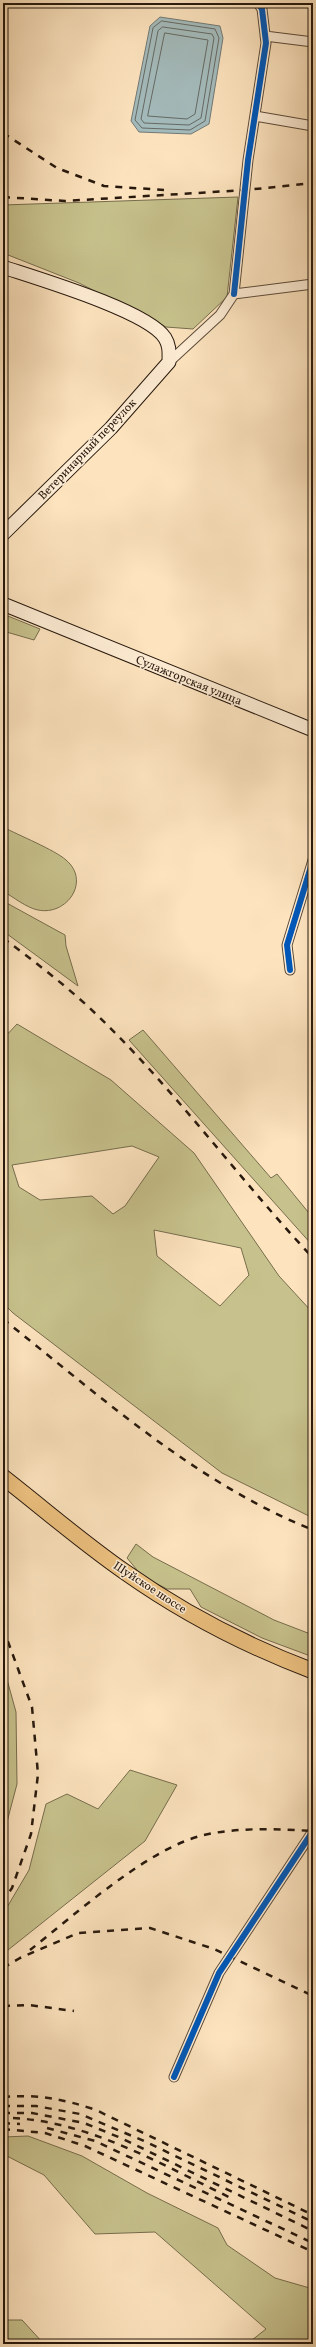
<svg xmlns="http://www.w3.org/2000/svg" width="316" height="2347" font-family="Vollkorn,serif">
<rect width="100%" height="100%" fill="#fde4bf"/>
<filter id="stains"><feTurbulence type="fractalNoise" baseFrequency=".005" numOctaves="4"/><feColorMatrix values="0 0 0 0 .2 0 0 0 0 .09 0 0 0 0 .02 0 0 0 .5 -.17"/></filter>
<radialGradient id="worn" r=".72"><stop offset=".6" stop-color="#630" stop-opacity="0"/><stop offset="1" stop-color="#630" stop-opacity=".3"/></radialGradient>
<path fill="#c7c28d" stroke="#776d4d" fill-rule="evenodd" d="M238 197 227 297 193 329 166 327 79 283 3 253V205Z
M3 614 40 629 34 640 3 631Z
M3 827C18 835 55 850 66 860 91 881 67 916 38 910 27 908 13 897 3 891Z
M3 901 65 935 66 946 78 986 3 931Z
M17 1024 111 1080 194 1153 279 1276 313 1313V1518L222 1473 13 1313 3 1303V1039ZM132 1146 159 1157 125 1206 113 1214 92 1196 40 1200 19 1187 12 1165ZM154 1230 241 1248 249 1275 220 1306 157 1256Z
M143 1030 271 1178 277 1174 313 1218V1246L129 1040Z
M136 1544 153 1557 274 1620 313 1635V1657L262 1638 201 1607 190 1589H167L142 1576 127 1558Z
M3 1665 16 1712 17 1784 3 1837Z
M130 1770 177 1785 145 1841 3 1954V1914L29 1870 46 1804 67 1794 98 1809Z
M28 2136 82 2156 147 2193 218 2228 227 2245 275 2278 313 2289V2344H247L266 2329 155 2232 95 2234 44 2175 3 2154V2137Z
M3 2320H22L44 2344H3Z"/>
<path fill="#a4bcbd" stroke="#727a77" d="M160 17 220 26 223 38 209 124 191 134 139 132 131 121 150 26Z"/>
<g fill="none" stroke-linecap="round" stroke-linejoin="round">
<path stroke="#666a65" stroke-width="1" d="M162 21 215 29 219 38 205 121 190 130 142 128 135 120 153 28Z
M163 27 212 34 214 38 201 118 189 125 144 123 141 119 158 31Z
M165 33 208 40 195 114 187 119 148 116Z"/>
<defs>
<path id="minor" d="M265 36 313 42
M255 116 313 126
M234 294 248 160 266 43 262 9 258 3
M169 362 220 315 234 294 313 284
M290 970 287 945 313 860
M174 2077 219 1973 313 1831"/>
<path id="secondary" d="M3 267C36 278 148 311 165 338 170 346 169 353 169 362L111 428 3 534
M3 604 313 730"/>
<path id="primary" d="M3 1477C44 1509 83 1543 125 1572 183 1613 247 1646 313 1671"/>
</defs>
<use href="#minor" stroke="#5c4b3a" stroke-width="11"/>
<use href="#secondary" stroke="#27180d" stroke-width="15"/>
<use href="#primary" stroke="#27180d" stroke-width="17"/>
<use href="#minor" stroke="#feedd5" stroke-width="9"/>
<use href="#secondary" stroke="#feedd5" stroke-width="13"/>
<use href="#primary" stroke="#eec280" stroke-width="15"/>
<path stroke="#27180d" stroke-width="2.5" stroke-dasharray="7 7" stroke-linecap="butt" d="M3 133 57 168 104 186 164 190
M3 197 65 201 246 190 313 183
M3 938C35 962 68 987 97 1015 175 1090 239 1179 313 1258
M3 1319C100 1396 196 1483 313 1530
M3 1628 32 1707 38 1774 31 1834 12 1888 3 1901
M30 1950C76 1914 148 1848 204 1835 239 1827 278 1829 313 1831
M3 1968 20 1958 78 1933 150 1928 214 1949 313 1996
M3 2006 29 2005 74 2011
M3 2097C38 2094 63 2099 96 2110L313 2215
M3 2106H36L80 2114 144 2141 313 2222
M3 2113H32L84 2123 121 2138 313 2231
M13 2118C91 2122 162 2165 231 2198
M3 2123 20 2124
M47 2128 95 2141 313 2243
M3 2129 45 2133 85 2146 313 2252"/>
<defs>
<path id="cycleway" d="M234 294 248 160 266 43 262 9 258 3
M290 970 287 945 313 860
M174 2077 219 1973 313 1831"/>
</defs>
<use href="#cycleway" stroke="#feedd5" stroke-width="8"/>
<use href="#cycleway" stroke="#0057b8" stroke-width="6"/>
</g>
<g text-anchor="middle" stroke-width="3" stroke-linejoin="round" paint-order="stroke">
<g font-size="12" fill="#27180d" stroke="#feedd5">
<text transform="translate(87 449) rotate(-46)" y="4">Ветеринарный переулок</text>
<text transform="translate(189 680) rotate(22)" y="4">Сулажгорская улица</text>
<text transform="translate(150 1587) rotate(33)" y="4">Шуйское шоссе</text>
</g>
</g>
<rect width="316" height="2347" fill="none" stroke="#fde4bf" stroke-width="16"/>
<rect x="4" y="4" width="308" height="2339" fill="none" stroke="#27180d" stroke-width="2"/>
<rect x="8" y="8" width="300" height="2331" fill="none" stroke="#27180d"/>
<rect width="100%" height="100%" filter="url(#stains)"/>
<rect width="100%" height="100%" fill="url(#worn)"/>
</svg>
